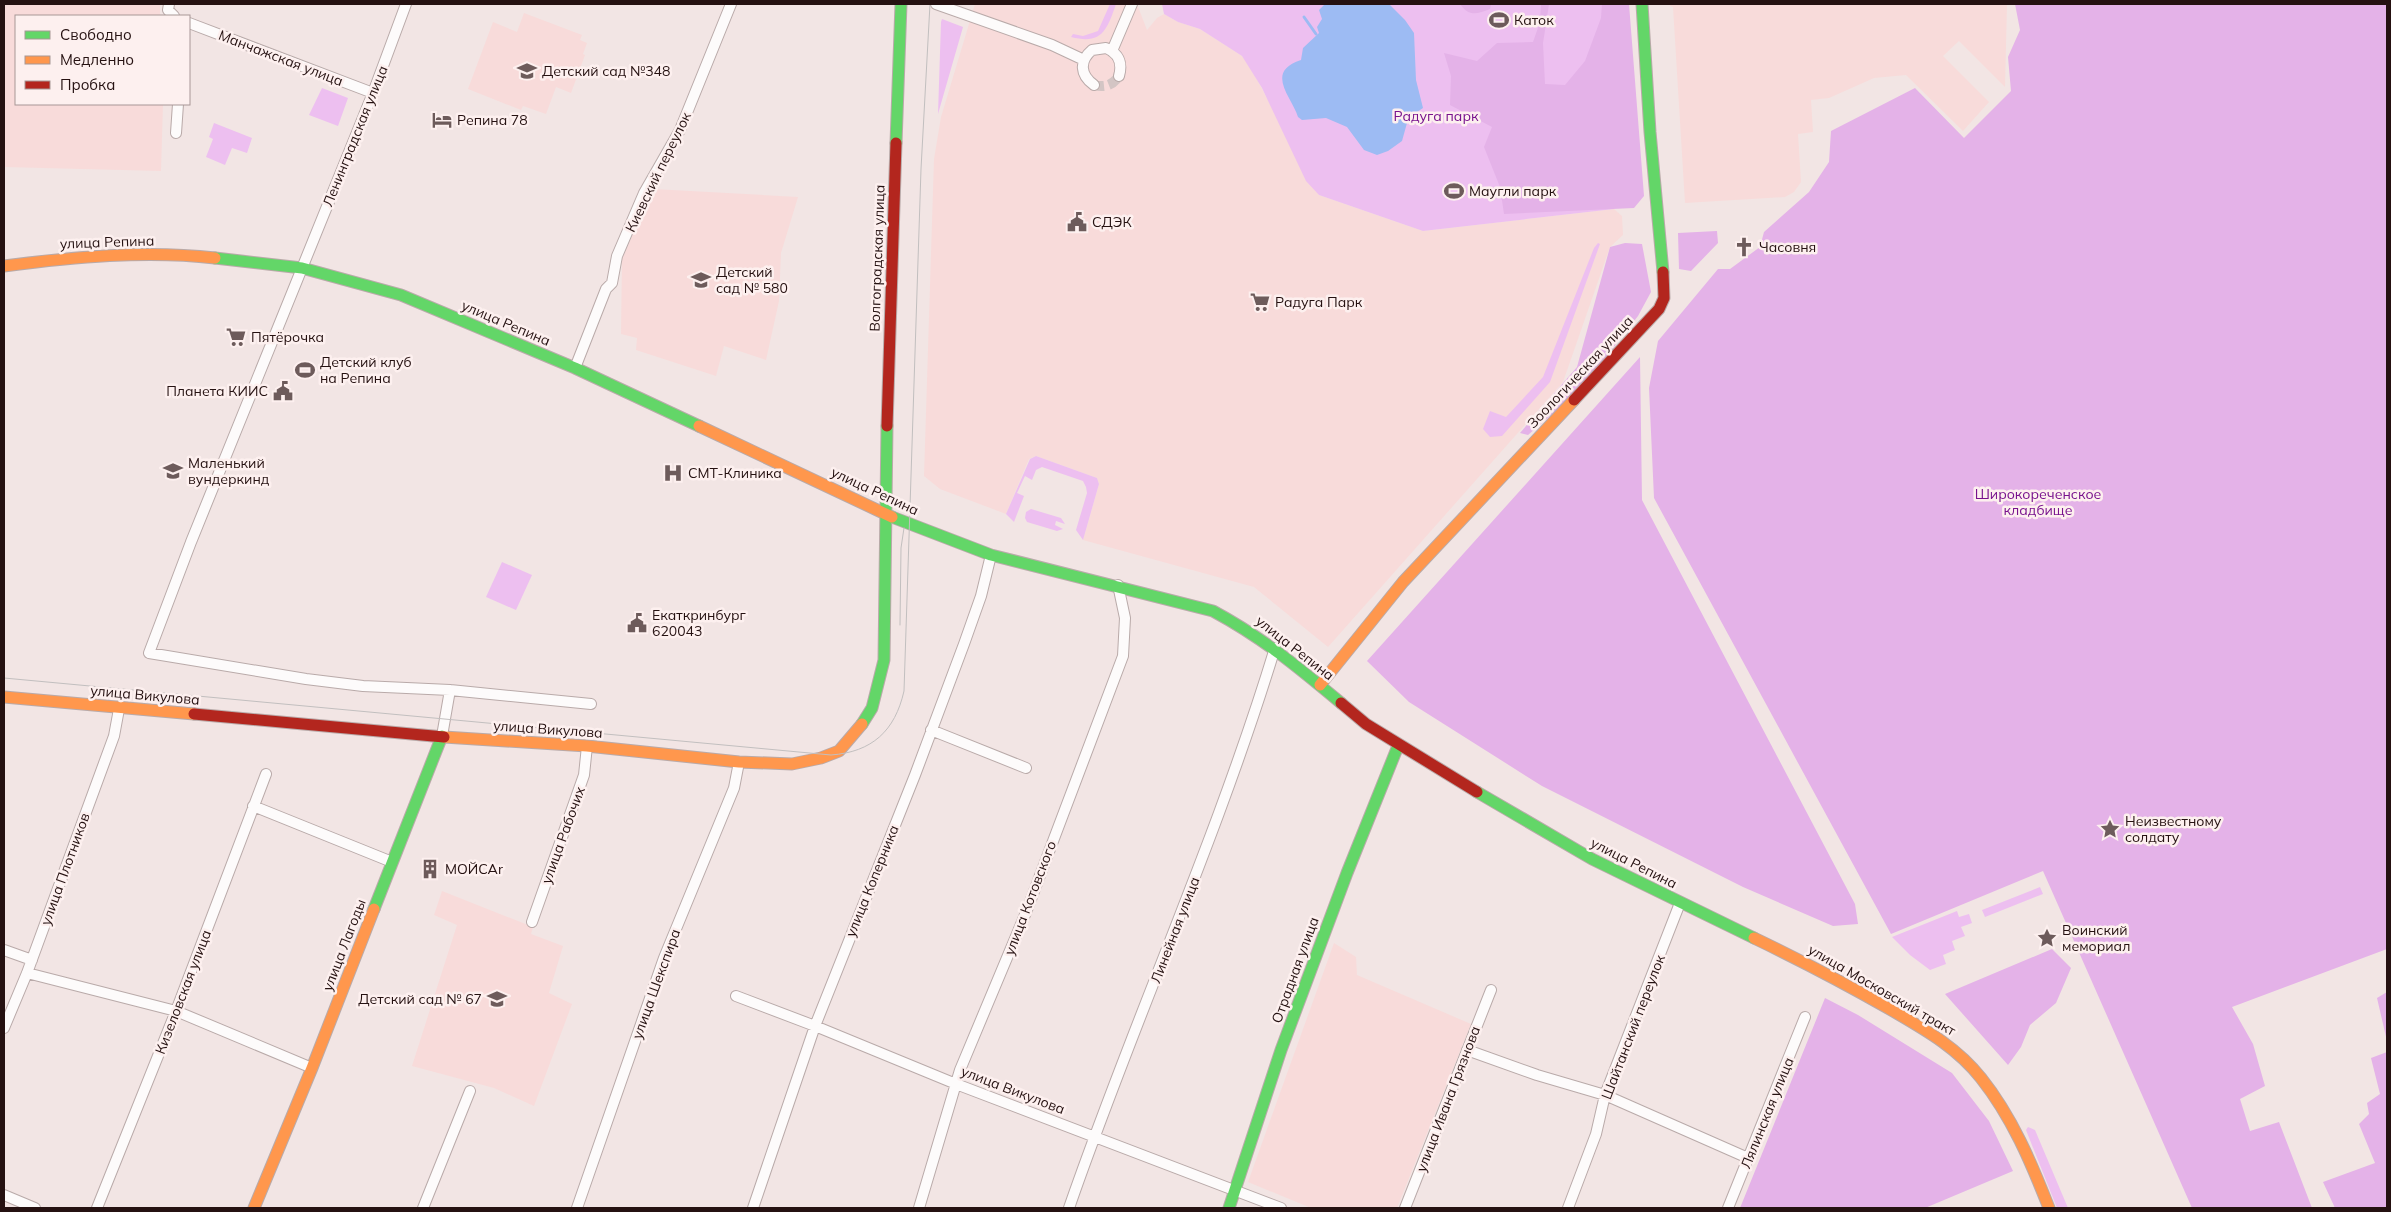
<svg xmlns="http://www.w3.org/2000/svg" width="2391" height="1212" font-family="Mulish,sans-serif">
<rect width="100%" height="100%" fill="#f2e5e4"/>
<path fill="#f8dbda" d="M4 4H160V16H16V104H163L161 171 4 167Z
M975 4H1137L1147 30 1157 18 1164 14 1178 22 1200 29 1242 56 1248 63 1319 195 1423 231 1614 209 1622 216 1623 235 1610 247 1563 382 1328 647 1254 587 1083 540 1099 484 1097 478 1036 456 1029 459 1006 514 940 489 924 476 934 159 941 117Z
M1670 4H2007L2005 87 1959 41 1943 56 1989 102 1963 131 1906 75 1874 78 1829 98 1811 100 1813 132 1798 134 1801 182 1794 192 1785 197 1685 203 1673 7 1670 6Z
M524 13 582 35 580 40 587 43 583 54 585 55 571 93 556 87 546 114 523 106 521 110 468 89 493 22 517 32Z
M653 189 798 197 781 253 779 301 766 360 724 346 716 376 636 350 637 338 621 334 622 259Z
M442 891 533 927 531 934 563 946 549 993 572 1004 534 1106 494 1088 412 1066 457 925 434 915Z
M1334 943 1356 957 1357 975 1471 1024 1397 1208H1311L1248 1182Z"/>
<path fill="#edbff0" d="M1110 4H1116C1107 30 1102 45 1071 37L1073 34 1083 36 1098 31Z
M1162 4H1609L1614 209 1423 231 1319 195 1306 181 1262 88 1242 56 1200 29 1178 22 1164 14Z
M942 19 963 27 938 114 941 22Z
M322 88 348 98 338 126 309 115Z
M214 123 252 138 247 153 232 148 225 165 206 157 213 139 209 137Z
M1598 243 1600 244 1550 382 1502 436 1490 437 1483 429 1490 411 1506 417 1543 377 1594 248Z
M1036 456 1097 478 1099 484 1083 540 1076 530 1087 493 1086 487 1083 481 1042 467 1036 470 1032 480 1025 476 1017 493 1024 496 1014 522 1006 514 1030 459Z
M1031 509 1061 518 1065 524 1056 521 1055 525 1063 529 1057 531 1027 522 1025 518 1026 512Z
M502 562 532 575 516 610 486 597Z
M2040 887 2043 894 1985 917 1982 910Z
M1957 911 1959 917 1969 914 1972 923 1961 927 1965 936 1952 941 1955 950 1943 955 1946 964 1930 970 1910 955 1892 937Z
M2028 1127 2035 1130 2068 1208H2057L2026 1130Z"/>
<path fill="#e4b2e8" d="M1460 4H1491L1490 9C1477 14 1469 17 1460 4Z
M1541 4H1549L1543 43 1545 84 1565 85 1585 61 1601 18 1602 4H1629L1644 196 1634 208 1504 214 1500 187 1484 147 1492 127 1450 105 1451 76 1444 53 1477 61 1497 43 1533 42 1540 22Z
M2015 4H2387V949L2232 1007 2253 1044 2265 1086 2240 1099 2250 1131 2279 1122 2312 1208H2192L2043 871 1891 934 1654 498 1649 388 1658 341 1718 269H1730L1760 247 1764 232 1809 192 1829 162 1831 131 1915 88 1964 138 2011 91 2008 57 2020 30Z
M1717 231 1718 243 1691 271 1679 269 1678 233Z
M1625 243 1642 244 1651 292 1638 316 1581 389 1528 435 1520 433 1577 367 1610 247Z
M1640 357 1642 500 1855 904 1858 924 1833 926 1743 887 1542 786 1409 702 1367 661Z
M2052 949 2071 968 2056 1003 2030 1025 2021 1047 2008 1065 1945 994Z
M2387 992V1041L2377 998Z
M1825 998 1858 1015 1952 1073 1989 1121 2013 1171 1925 1208H1740Z
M2387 1052V1208H2335L2323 1182 2375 1163 2359 1124 2369 1114 2367 1103 2380 1094 2371 1058Z"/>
<path fill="#9dbbf3" d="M1325 4H1389L1405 20 1414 33 1416 80 1423 108 1414 114 1407 123 1402 141 1388 151 1377 155 1364 150 1347 127 1326 118 1302 120 1298 117C1292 97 1264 72 1301 60L1303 48 1319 33 1317 27 1322 19 1319 10Z"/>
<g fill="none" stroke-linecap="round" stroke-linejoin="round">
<path stroke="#9dbbf3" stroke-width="3" d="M1304 17 1316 34"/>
<path stroke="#d3c5c4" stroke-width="10" stroke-dasharray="10 5" stroke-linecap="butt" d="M1094 85C1105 88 1113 85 1119 76"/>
<defs>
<path id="street" d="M169 4 168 10 174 16
M406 4 373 93 191 542 149 653 306 679 363 686 450 690 591 704
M936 4 1052 45 1084 60
M189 23 373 93
M1112 51 1132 4
M1094 85C1080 75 1079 61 1092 50L1106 48C1118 53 1123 62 1119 76
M176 133 178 104
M575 368 606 289 612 283 617 256 644 193 680 130 731 4
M931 730 1026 768
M442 736 450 690
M253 806 392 862
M532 922 584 775 587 746
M4 950 32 960
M27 973 176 1011 312 1068
M736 996 815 1026 956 1084 1281 1208
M4 1028 27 973 114 736 119 709
M1467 1050 1537 1075 1605 1095 1748 1158
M4 1195 35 1208
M97 1208 176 1011 266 774
M423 1208 470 1091
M577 1208 664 958 734 788 739 762
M753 1208 815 1026 915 775 964 644 981 596 991 555
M919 1208 960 1070 1027 910 1123 656 1125 618 1118 585
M1069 1208C1134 1020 1217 839 1275 648
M1405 1208 1491 990
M1568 1208 1596 1134 1605 1095 1680 903
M1728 1208 1805 1017"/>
<path id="fast" d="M1642 4 1650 132 1663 272
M896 143 901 4
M215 258 302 268 401 295 575 368 699 426
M892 517 991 555 1213 611C1263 638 1298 667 1341 703
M862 724 872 708 884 660 887 426
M1477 792 1592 859 1754 938
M374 909 442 736
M1229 1208 1281 1050 1347 873 1398 746"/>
<path id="slow" d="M4 266C74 257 145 250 215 258
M699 426 892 517
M1320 685 1403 582 1574 400
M4 697 194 714
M444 737 587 746 739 762 792 764 821 758 839 751 862 724
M1754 938C1800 960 1844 983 1888 1008 1922 1028 1956 1046 1981 1078 2012 1117 2031 1162 2049 1208
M254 1208 312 1068 374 909"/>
<path id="jam" d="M1574 400 1659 309 1664 298 1663 272
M887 426 896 143
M1341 703 1366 724 1477 792
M194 714 444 737"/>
</defs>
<use href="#street" stroke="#b9aaa9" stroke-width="12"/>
<use href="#fast" stroke="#b9aaa9" stroke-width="13"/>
<use href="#slow" stroke="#b9aaa9" stroke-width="13"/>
<use href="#jam" stroke="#b9aaa9" stroke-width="13"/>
<use href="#street" stroke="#fdfbfb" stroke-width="10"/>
<use href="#fast" stroke="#63d668" stroke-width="11"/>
<use href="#slow" stroke="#ff974d" stroke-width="11"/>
<use href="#jam" stroke="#b3261e" stroke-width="11"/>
<path stroke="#c2bfbf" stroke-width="1" d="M900 625 901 548 904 528
M4 678 831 755C872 752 895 731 904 691L921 169 930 4"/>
</g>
<defs>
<symbol id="stadium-bare" viewBox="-9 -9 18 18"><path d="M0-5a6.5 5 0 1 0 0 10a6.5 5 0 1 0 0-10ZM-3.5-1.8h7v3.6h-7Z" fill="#6d5b5b" stroke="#fdf0ef" stroke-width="2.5" paint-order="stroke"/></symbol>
<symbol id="school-bare" viewBox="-9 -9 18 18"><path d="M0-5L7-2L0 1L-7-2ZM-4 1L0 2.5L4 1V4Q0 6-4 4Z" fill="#6d5b5b" stroke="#fdf0ef" stroke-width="2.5" paint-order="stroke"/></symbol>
<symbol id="hotel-bare" viewBox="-9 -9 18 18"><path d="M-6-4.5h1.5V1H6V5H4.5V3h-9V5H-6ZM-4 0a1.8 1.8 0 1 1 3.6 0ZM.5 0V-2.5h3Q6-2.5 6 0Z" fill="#6d5b5b" stroke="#fdf0ef" stroke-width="2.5" paint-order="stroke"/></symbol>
<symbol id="civic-bare" viewBox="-9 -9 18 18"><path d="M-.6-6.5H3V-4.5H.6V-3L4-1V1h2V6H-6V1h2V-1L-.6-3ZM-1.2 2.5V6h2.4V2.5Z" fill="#6d5b5b" stroke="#fdf0ef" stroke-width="2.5" paint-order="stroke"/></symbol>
<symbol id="church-bare" viewBox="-9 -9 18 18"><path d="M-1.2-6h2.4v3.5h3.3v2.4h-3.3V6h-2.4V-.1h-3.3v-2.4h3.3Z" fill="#6d5b5b" stroke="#fdf0ef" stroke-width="2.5" paint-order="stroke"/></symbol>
<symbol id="supermarket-bare" viewBox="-9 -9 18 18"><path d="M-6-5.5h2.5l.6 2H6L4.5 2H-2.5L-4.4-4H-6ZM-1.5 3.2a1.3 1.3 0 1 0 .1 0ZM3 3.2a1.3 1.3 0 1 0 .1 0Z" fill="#6d5b5b" stroke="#fdf0ef" stroke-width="2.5" paint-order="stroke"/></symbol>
<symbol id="hospital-bare" viewBox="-9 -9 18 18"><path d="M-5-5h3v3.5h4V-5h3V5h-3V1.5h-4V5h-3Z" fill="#6d5b5b" stroke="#fdf0ef" stroke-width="2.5" paint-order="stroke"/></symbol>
<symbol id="sight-bare" viewBox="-9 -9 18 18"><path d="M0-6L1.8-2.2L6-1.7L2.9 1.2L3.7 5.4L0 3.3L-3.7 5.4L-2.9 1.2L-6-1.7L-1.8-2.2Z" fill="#6d5b5b" stroke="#fdf0ef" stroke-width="2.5" paint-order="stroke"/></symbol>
<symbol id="building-bare" viewBox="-9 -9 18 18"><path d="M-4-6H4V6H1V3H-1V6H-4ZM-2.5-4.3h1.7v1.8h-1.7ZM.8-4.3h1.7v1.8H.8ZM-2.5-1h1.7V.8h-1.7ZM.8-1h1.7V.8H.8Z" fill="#6d5b5b" stroke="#fdf0ef" stroke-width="2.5" paint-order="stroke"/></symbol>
</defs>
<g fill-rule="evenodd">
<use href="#stadium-bare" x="1485" y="6" width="28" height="28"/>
<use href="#school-bare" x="513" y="57" width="28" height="28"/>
<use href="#hotel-bare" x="428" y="106" width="28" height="28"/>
<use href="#stadium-bare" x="1440" y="177" width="28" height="28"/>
<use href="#civic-bare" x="1063" y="208" width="28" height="28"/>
<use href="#church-bare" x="1730" y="233" width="28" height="28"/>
<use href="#school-bare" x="687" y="266" width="28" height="28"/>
<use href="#supermarket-bare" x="1246" y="288" width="28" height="28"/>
<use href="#supermarket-bare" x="222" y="323" width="28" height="28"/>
<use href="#stadium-bare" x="291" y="356" width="28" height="28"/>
<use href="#civic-bare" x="269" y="377" width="28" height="28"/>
<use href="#school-bare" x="159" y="457" width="28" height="28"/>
<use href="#hospital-bare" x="659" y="459" width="28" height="28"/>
<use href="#civic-bare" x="623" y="609" width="28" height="28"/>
<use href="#sight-bare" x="2096" y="815" width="28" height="28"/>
<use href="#building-bare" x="416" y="855" width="28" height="28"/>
<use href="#sight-bare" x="2033" y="924" width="28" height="28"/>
<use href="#school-bare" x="483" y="985" width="28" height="28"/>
</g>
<g text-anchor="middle" stroke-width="5" stroke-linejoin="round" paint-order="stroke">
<g font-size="14" fill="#251111" stroke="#fdf0ef" text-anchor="start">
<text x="1514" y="25">Каток</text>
<text x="542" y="76">Детский сад №348</text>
<text x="457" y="125">Репина 78</text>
<text x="1469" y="196">Маугли парк</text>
<text x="1092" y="227">СДЭК</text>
<text x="1759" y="252">Часовня</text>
<text x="716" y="277">Детский<tspan x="716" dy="16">сад № 580</tspan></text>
<text x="1275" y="307">Радуга Парк</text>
<text x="251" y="342">Пятёрочка</text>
<text x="320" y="367">Детский клуб<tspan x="320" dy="16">на Репина</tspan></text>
<text x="268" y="396" text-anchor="end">Планета КИИС</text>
<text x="188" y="468">Маленький<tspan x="188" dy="16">вундеркинд</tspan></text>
<text x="688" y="478">СМТ-Клиника</text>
<text x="652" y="620">Екаткринбург<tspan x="652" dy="16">620043</tspan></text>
<text x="2125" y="826">Неизвестному<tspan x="2125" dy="16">солдату</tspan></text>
<text x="445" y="874">МОЙCAr</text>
<text x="2062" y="935">Воинский<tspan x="2062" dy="16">мемориал</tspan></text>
<text x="482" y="1004" text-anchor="end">Детский сад № 67</text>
</g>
<g font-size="14" fill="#251111" stroke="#fdf0ef">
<text transform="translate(281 58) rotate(21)" y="5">Манчажская улица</text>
<text transform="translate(355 136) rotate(-68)" y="5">Ленинградская улица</text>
<text transform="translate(658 172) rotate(-64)" y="5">Киевский переулок</text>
<text transform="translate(107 242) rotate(-2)" y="5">улица Репина</text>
<text transform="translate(877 258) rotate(-88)" y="5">Волгоградская улица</text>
<text transform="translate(506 323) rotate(23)" y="5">улица Репина</text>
<text transform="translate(1580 372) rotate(-47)" y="5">Зоологическая улица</text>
<text transform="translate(875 491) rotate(25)" y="5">улица Репина</text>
<text transform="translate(1295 648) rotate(38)" y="5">улица Репина</text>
<text transform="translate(145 695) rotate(5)" y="5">улица Викулова</text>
<text transform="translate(548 729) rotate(4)" y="5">улица Викулова</text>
<text transform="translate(563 835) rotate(-70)" y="5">улица Рабочих</text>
<text transform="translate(1634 863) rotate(27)" y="5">улица Репина</text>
<text transform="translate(65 869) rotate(-70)" y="5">улица Плотников</text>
<text transform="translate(872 881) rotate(-68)" y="5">улица Коперника</text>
<text transform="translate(1030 898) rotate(-69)" y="5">улица Котовского</text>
<text transform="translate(1175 930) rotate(-69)" y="5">Линейная улица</text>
<text transform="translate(344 945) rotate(-69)" y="5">улица Лагоды</text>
<text transform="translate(1295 970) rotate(-70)" y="5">Отрадная улица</text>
<text transform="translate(656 984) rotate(-70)" y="5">улица Шекспира</text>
<text transform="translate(1882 990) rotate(30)" y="5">улица Московский тракт</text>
<text transform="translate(183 992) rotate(-69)" y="5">Кизеловская улица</text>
<text transform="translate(1633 1027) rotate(-69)" y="5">Шайтанский переулок</text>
<text transform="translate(1013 1090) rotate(21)" y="5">улица Викулова</text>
<text transform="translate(1448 1099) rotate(-69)" y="5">улица Ивана Грязнова</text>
<text transform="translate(1767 1113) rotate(-68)" y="5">Лялинская улица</text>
</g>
<g font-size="14" fill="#78128d" stroke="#fdf0ef">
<text x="1436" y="121">Радуга парк</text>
<text x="2038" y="499">Широкореченское<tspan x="2038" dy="16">кладбище</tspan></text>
</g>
</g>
<rect width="2391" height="1212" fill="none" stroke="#251111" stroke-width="10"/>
<rect x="15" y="15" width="175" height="90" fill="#fdf0ef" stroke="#a79796"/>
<rect x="25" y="31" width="25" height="8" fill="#63d668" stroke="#a79796"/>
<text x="60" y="40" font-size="15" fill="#251111">Свободно</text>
<rect x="25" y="56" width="25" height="8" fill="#ff974d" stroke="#a79796"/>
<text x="60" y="65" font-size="15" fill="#251111">Медленно</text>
<rect x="25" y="81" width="25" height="8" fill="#b3261e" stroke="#a79796"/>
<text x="60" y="90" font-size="15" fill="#251111">Пробка</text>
</svg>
